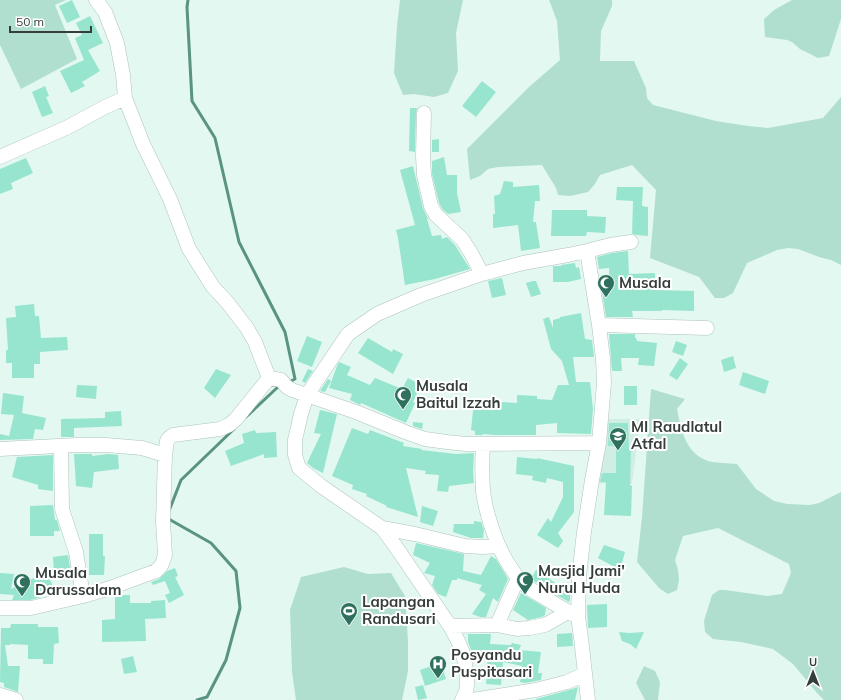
<svg xmlns="http://www.w3.org/2000/svg" width="841" height="700" font-family="Mulish,sans-serif">
<rect width="100%" height="100%" fill="#e3f8f1"/>
<path fill="#d1eee4" d="M605 419H640L632 484 593 483Z"/>
<path fill="#b0dfd0" d="M0 0H66L55 5 77 59 21 89 0 45Z
M400 0H463L456 33 458 71 448 93 434 97 414 94 403 95 394 73 397 26Z
M549 0H612V6L601 31 600 61H634L646 88 647 98 653 105 716 121 748 126 768 128 823 118 841 97V265L831 260 819 257 798 249 788 248 777 250 747 263 733 293 724 298H715L699 277 650 258 656 190 632 165 600 175 595 184 588 192 570 196 558 195 556 188 542 165 498 167 488 169 480 176 470 180 467 149 529 87 560 60 557 21Z
M792 0H841V19L829 56 818 58 800 49 792 42 787 40 765 37 764 19 774 10Z
M651 389 685 399 677 409C681 429 685 453 708 461 715 463 729 463 737 464L756 489 774 501 787 504 810 505 819 503 841 492V700H824L817 693 793 664 773 649 741 642 713 639 705 632 704 621 712 595 719 590H725L767 596 782 594 791 573 789 564 718 528 683 536 675 560 678 570 679 580 677 590 668 594 659 588 637 562 642 517Z
M344 567 368 574 391 573 405 596 408 641V671L402 700H296L292 672 290 610 301 577Z
M644 666 655 671 660 682 658 700H645L636 683Z"/>
<g fill="none" stroke-linecap="round" stroke-linejoin="round">
<path stroke="#5a9383" stroke-width="3" d="M188 0 187 7 192 101 215 138 239 242 285 332 295 379 289 382
M246 417 280 385
M169 511 181 480 234 429
M167 518 211 543 236 571 240 608 226 660 207 697 197 700"/>
</g>
<path fill="#97e5ce" d="M72 0 80 17 67 23 59 6Z
M90 16 103 43 88 50 100 71 82 82 85 86 71 93 60 71 84 60 75 38 82 35 76 23Z
M482 81 496 92 476 117 462 106Z
M45 86 49 96 46 97 53 113 42 117 32 92Z
M410 108H417L416 113 415 152 409 151Z
M439 139V152H432V140Z
M444 157 447 175H457V193L461 212 448 214 443 210 439 203 432 174V161Z
M26 158 33 173 11 183 13 189 0 194V169Z
M413 166 423 208 428 219H427L432 236 441 235 442 239 447 237 455 245 470 269 435 279 405 285 398 238 396 230 415 225 400 170Z
M504 181 513 182V187L539 185 540 201H535L533 222H536L540 248 521 251 518 225 493 228V214H495L494 196 500 194Z
M617 187H643L642 206 648 207V236L636 235 632 234 633 201 616 200Z
M552 210H587V216L606 217 605 233 587 232 586 236H551Z
M628 251 629 274 655 273 656 290 694 291V311L662 310V311H632L633 317H606L602 291H610L609 268 599 269 597 257 612 253Z
M575 263 576 268 579 267 581 279 568 282H553V266H561V265Z
M502 278 506 295 492 298 488 281Z
M533 281H536L541 294 531 297 526 283Z
M34 304 35 316H39L41 338 67 337 68 350 40 352V364H34V378H12V363H6V350H8L6 318 16 317 15 306Z
M581 313 585 339 592 340 594 357H573L576 382H590L593 409 591 434 557 433V423L536 425V435H495L483 434V435H475V431L471 430 474 401 499 403V402L517 403V395L537 396V399L552 400 558 385H569L562 361 551 349 543 319 549 317 553 328V320L560 318V317Z
M609 334H635V338H636L637 341 657 343 654 366 638 365 639 358H621L622 371H612Z
M307 336 322 342 312 367 297 361Z
M368 338 392 352 393 349 403 354 393 374 358 353Z
M676 341 687 345 683 356 672 352Z
M733 356 736 368 724 372 721 360Z
M680 358 688 364 677 380 669 375Z
M339 362 351 367 347 375 370 385 375 378 402 389 408 378 421 385 413 402 415 403 406 423 361 403 360 405 350 400 352 394 329 388 337 366Z
M216 369 231 375 215 398 204 388Z
M308 369 313 371 305 383 302 381Z
M743 372 769 381 765 394 739 385Z
M328 379 331 381 325 392 320 391Z
M77 385 97 386 96 399 76 397Z
M624 386H637V405H624Z
M3 393 24 396 22 413 46 418 43 430 35 429 33 439 0 440V434L9 436 14 415 1 414Z
M320 410 337 414 323 473 313 468 307 463 321 434 314 433Z
M121 411 122 426 74 428V437H61V419L105 418V412Z
M413 422 423 423 422 429 413 426Z
M609 423H628L629 450H631L630 485 632 486 631 516 604 515 606 482H600L602 473H616V446H608Z
M352 428 368 434 370 430 404 443 403 446 422 449 421 450 456 454 474 453 473 472 474 483 449 486 448 492 437 491 439 475 425 474 426 471 406 468 418 517 386 507 387 506 366 496 367 494 352 489 353 485 332 476Z
M255 430 256 433 276 432 277 457 264 458V454L231 466 225 451 244 443 242 434Z
M74 454H92V456L108 454 118 455 119 469 94 472 92 488 76 486Z
M53 455V491L38 489V485L12 477 17 457Z
M517 457 537 459V458L574 466V512L558 533 563 541 558 548 537 535 548 518 551 522 563 497V482L547 478 546 483 532 480 533 476 516 474Z
M53 505 55 520H57L60 531H54V536H30V506Z
M422 506 438 511 433 526 420 522Z
M474 521 481 522 484 530 483 538H471L453 532 454 524H474Z
M89 534H103V556H105L104 575H89Z
M416 543 464 554 463 571 481 575 491 556 496 559 508 579 498 602 493 598 486 617H480L472 614 486 594 479 590 482 585 457 578V580H452L446 597 438 594 432 585 435 576 424 573 430 563 413 555Z
M604 545 625 552 620 570 598 558Z
M68 555 71 573 54 575 53 557Z
M175 568 178 576 175 577 184 595 169 603 165 595 170 593 165 581 153 585 151 582 159 579 167 571Z
M536 570 560 586 561 584 570 588V600L569 602 555 594V591H549L531 579Z
M46 572 55 590 41 597 30 600H12L14 595 0 594V573L14 574 11 589Z
M521 593 546 608 545 615 542 617 528 620 513 610Z
M115 595H130V603H151V601L165 600 166 618 145 619 146 641 102 642V620L115 619Z
M607 604V627L588 628 587 605Z
M11 624H38V627H58L59 643 54 644 53 664H43V659H28V645L10 644V645H5L8 666H20L18 692 4 687V683L0 682 1 628H10Z
M619 632 629 633 644 632 636 649 630 644 622 641Z
M572 633 573 646 557 647V634Z
M468 634H491L490 644 511 645 512 643 521 645 519 650 541 652 538 673H542L541 680 525 683 520 682 522 666 503 662 501 685 486 684 488 651 471 650 468 642Z
M133 656 137 672 124 674 121 659Z
M441 663 446 679 425 686 420 670Z
M423 685 427 698 418 700 415 687Z
M578 687 575 700H536V699L569 690Z"/>
<g fill="none" stroke-linecap="round" stroke-linejoin="round">
<defs>
<path id="minor" d="M96 0 105 12 117 43 123 75 125 98 143 144 170 199 189 249 213 287 227 302 247 328 255 342 269 378
M424 113 423 156 424 175 431 206 436 215 462 239 471 253 482 274
M0 157 68 127 105 107 125 98
M587 251 610 245 631 242
M599 325 707 328
M269 378 281 380 287 387 292 390 356 412 405 432 425 439 447 442 466 444 599 443
M483 445C482 460 482 475 483 491 487 521 502 564 525 585 530 589 535 592 540 595 553 603 565 610 578 617
M61 446 62 509 76 552 83 596
M0 449 77 445H106L142 448 165 455
M382 528 415 534 465 546 483 547 499 546
M0 608H31L83 596 110 588 156 571 161 566 163 561 165 555 163 521 165 455 167 441 169 438 173 435 220 429 229 425 236 419 269 378
M497 625 518 578
M450 626 497 625 517 629 529 628 545 625 568 612
M0 695 16 700
M462 700 466 692 467 685V675L463 653 458 641 450 626 396 547 382 528 321 486 299 468 295 455V440L301 414 307 395 348 334 377 314 421 295 482 274 523 263 568 255 587 251 599 325 603 359 604 383 599 443 592 480 584 532 579 576 578 617 581 638 588 700
M472 700 536 690 567 682 585 674"/>
</defs>
<use href="#minor" stroke="#afc3bc" stroke-width="15"/>
<use href="#minor" stroke="#fff" stroke-width="14"/>
</g>
<defs>
<symbol id="mosque-pin" viewBox="-11 -11 22 30"><path d="M0 17L-7.5 6A9.5 9.5 0 1 1 7.5 6Z" fill="#2f705f" stroke="#fff"/><path d="M3.5-4.9A6 6 0 1 0 3.5 4.9A5 5 0 1 1 3.5-4.9Z" fill="#fff"/></symbol>
<symbol id="school-pin" viewBox="-11 -11 22 30"><path d="M0 17L-7.5 6A9.5 9.5 0 1 1 7.5 6Z" fill="#2f705f" stroke="#fff"/><path d="M0-5L7-2L0 1L-7-2ZM-4 1L0 2.5L4 1V4Q0 6-4 4Z" fill="#fff"/></symbol>
<symbol id="stadium-pin" viewBox="-11 -11 22 30"><path d="M0 17L-7.5 6A9.5 9.5 0 1 1 7.5 6Z" fill="#2f705f" stroke="#fff"/><path d="M0-5a6.5 5 0 1 0 0 10a6.5 5 0 1 0 0-10ZM-3.5-1.8h7v3.6h-7Z" fill="#fff"/></symbol>
<symbol id="hospital-pin" viewBox="-11 -11 22 30"><path d="M0 17L-7.5 6A9.5 9.5 0 1 1 7.5 6Z" fill="#2f705f" stroke="#fff"/><path d="M-5-5h3v3.5h4V-5h3V5h-3V1.5h-4V5h-3Z" fill="#fff"/></symbol>
</defs>
<g fill-rule="evenodd">
<use href="#mosque-pin" x="596" y="273" width="20" height="27"/>
<use href="#mosque-pin" x="393" y="385" width="20" height="27"/>
<use href="#school-pin" x="608" y="426" width="20" height="27"/>
<use href="#mosque-pin" x="515" y="570" width="20" height="27"/>
<use href="#mosque-pin" x="12" y="572" width="20" height="27"/>
<use href="#stadium-pin" x="339" y="601" width="20" height="27"/>
<use href="#hospital-pin" x="428" y="654" width="20" height="27"/>
</g>
<g text-anchor="middle" stroke-width="4" stroke-linejoin="round" paint-order="stroke">
<g font-size="15" font-weight="bold" fill="#363e3b" stroke="#fff" text-anchor="start">
<text x="619" y="288">Musala</text>
<text x="416" y="391">Musala<tspan x="416" dy="17">Baitul Izzah</tspan></text>
<text x="631" y="432">MI Raudlatul<tspan x="631" dy="17">Atfal</tspan></text>
<text x="538" y="576">Masjid Jami'<tspan x="538" dy="17">Nurul Huda</tspan></text>
<text x="35" y="578">Musala<tspan x="35" dy="17">Darussalam</tspan></text>
<text x="362" y="607">Lapangan<tspan x="362" dy="17">Randusari</tspan></text>
<text x="451" y="660">Posyandu<tspan x="451" dy="17">Puspitasari</tspan></text>
</g>
</g>
<g transform="translate(813 672)" stroke="#ffffff" stroke-width="3" paint-order="stroke">
<path d="M0-3L7 15L0 10L-7 15Z" fill="#363e3b"/>
<text y="-6" font-size="11" font-weight="bold" text-anchor="middle" fill="#363e3b">U</text>
</g>
<path d="M10 26v6h81v-6" fill="none" stroke="#363e3b" stroke-width="2"/>
<text x="16" y="26" font-size="12" fill="#363e3b" stroke="#ffffff" stroke-width="3" paint-order="stroke">50 m</text>
</svg>
